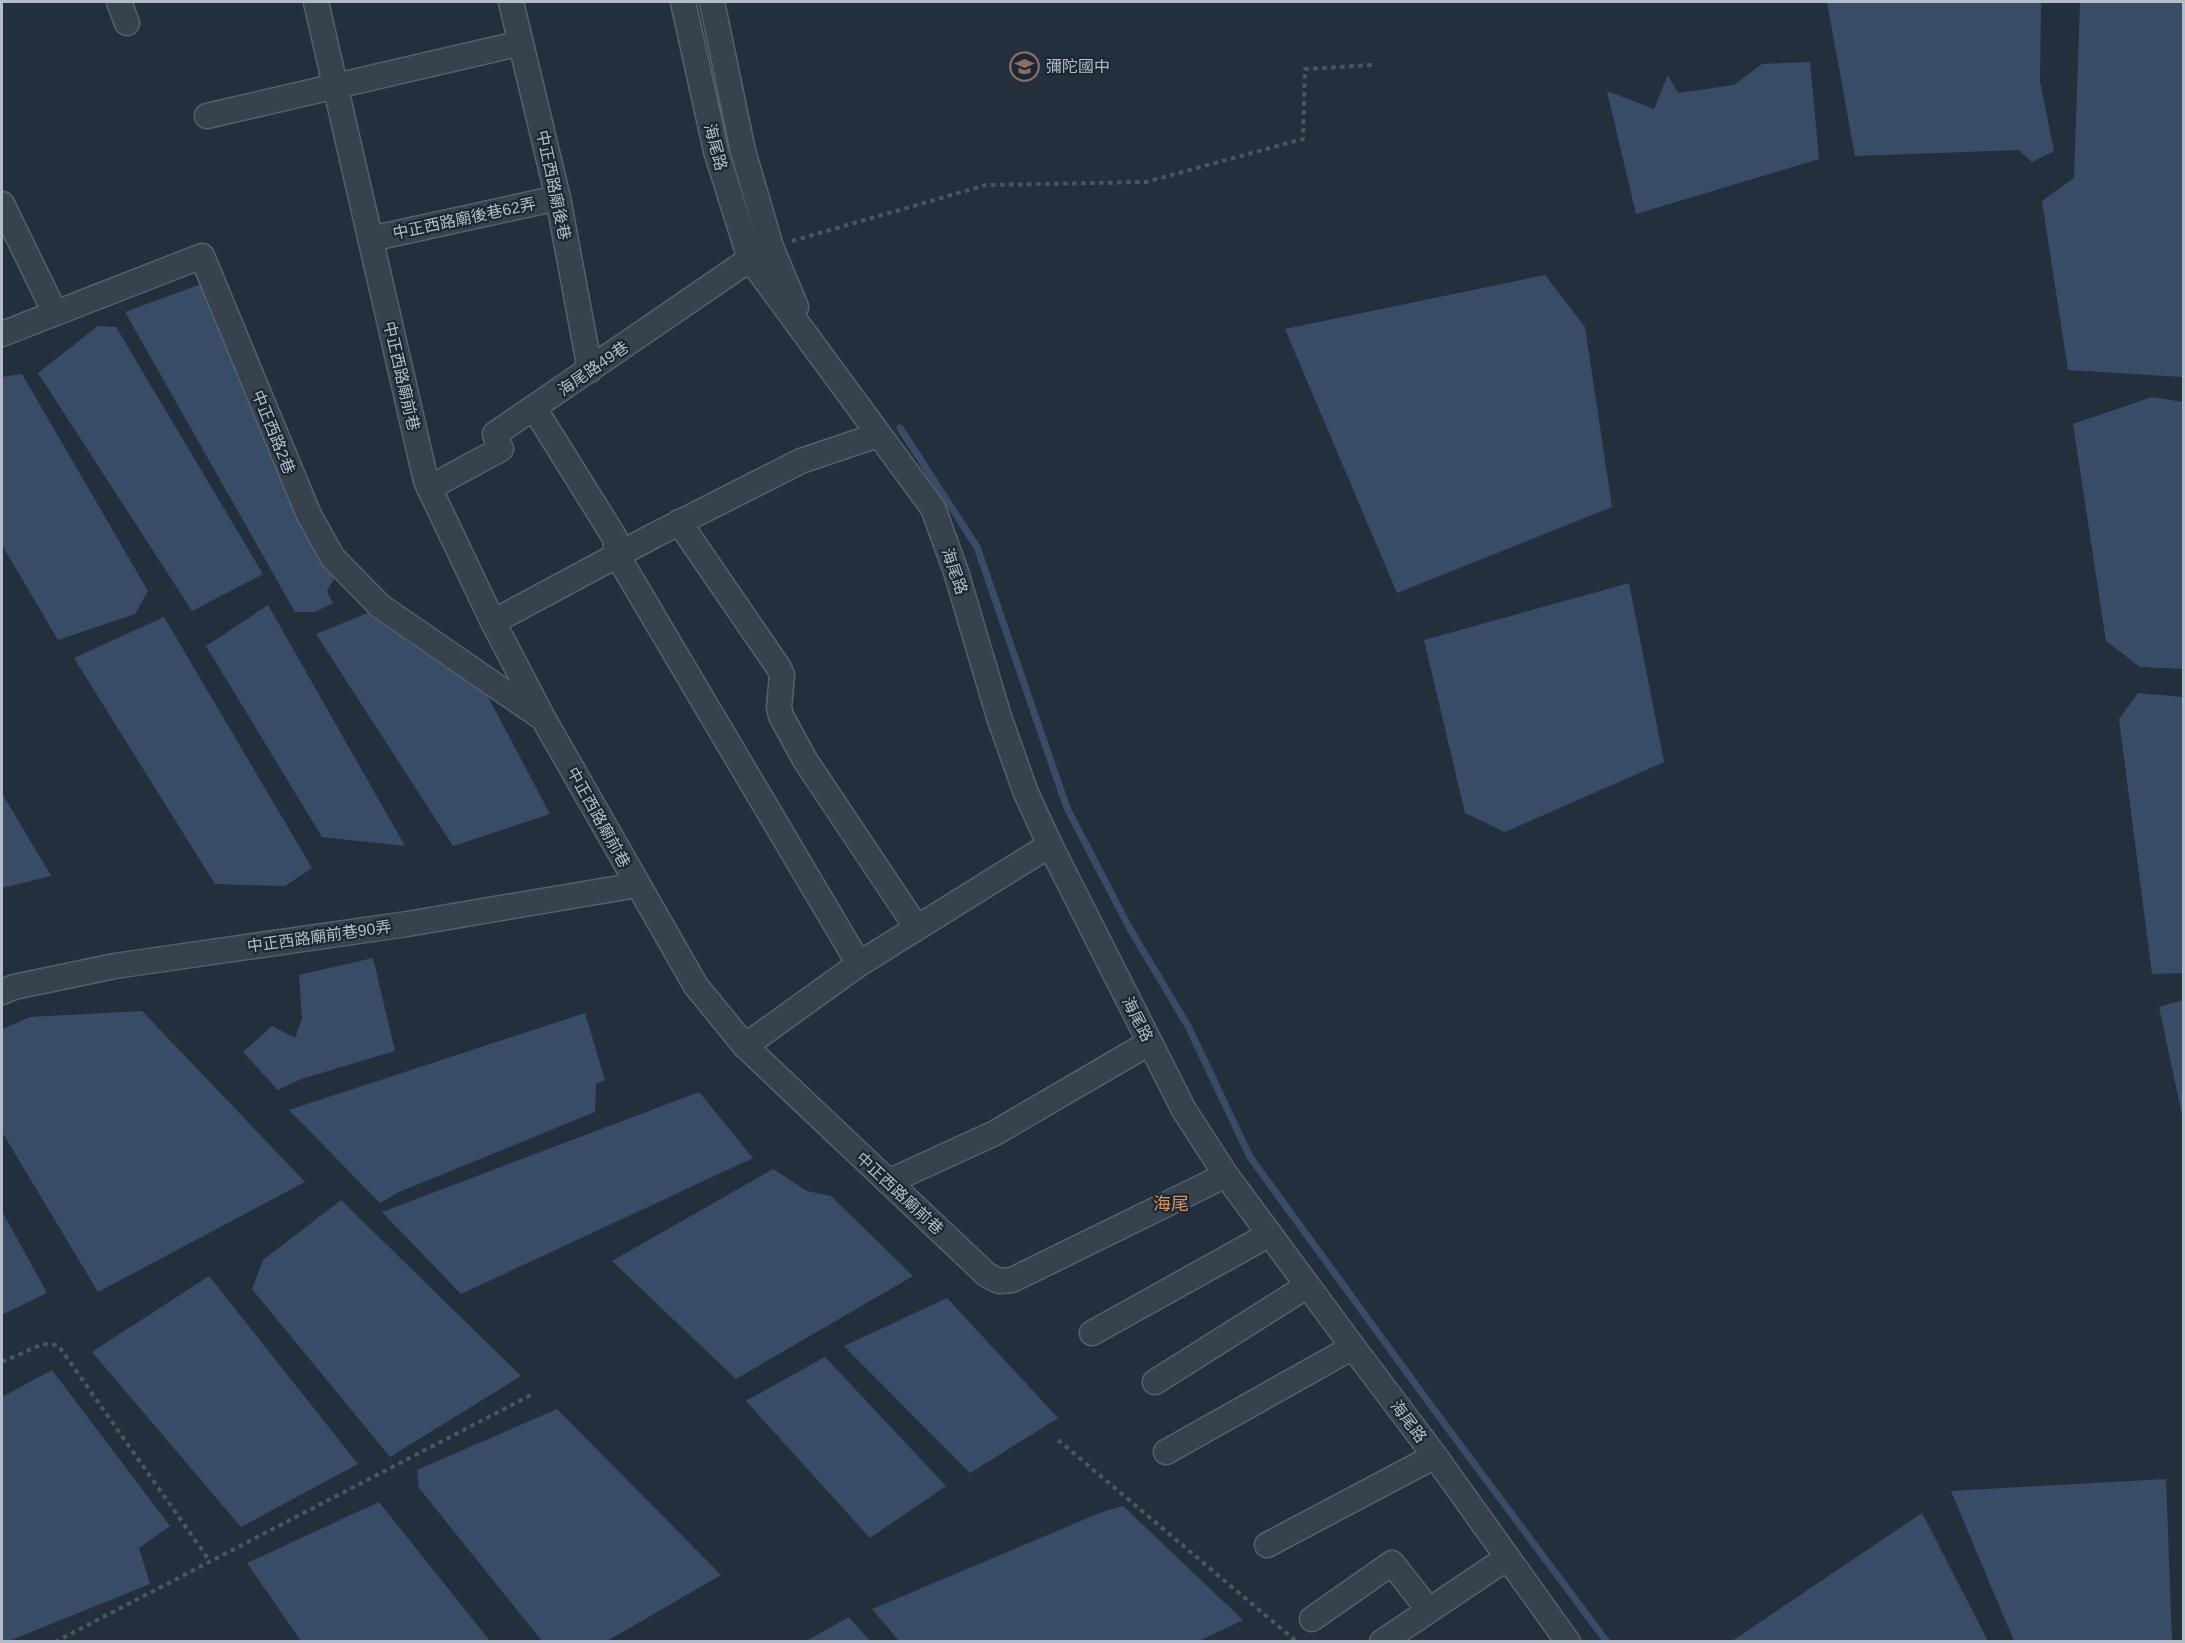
<svg xmlns="http://www.w3.org/2000/svg" width="2185" height="1643" font-family="Helvetica,'Noto Sans TC',sans-serif">
<rect width="100%" height="100%" fill="#242f3e"/>
<path fill="#394c67" d="M1827 2H2041L2040 82 2054 151 2032 162 2019 150 1855 156Z
M2080 2H2183V377L2068 370 2042 201 2074 178Z
M1810 62 1819 159 1636 214 1607 91 1654 109 1668 75 1678 93 1734 85 1762 64Z
M1545 275 1585 327 1612 507 1397 593 1285 329Z
M201 284 291 493 339 570 327 591 333 603 315 612H295L125 312Z
M98 326 116 327 263 574 192 611 38 373Z
M22 374 148 591 135 614 58 640 2 545V377Z
M2152 397 2183 402V669L2140 667 2106 641 2073 424Z
M1629 583 1664 762 1505 832 1465 813 1424 640Z
M268 605 405 846 322 837 206 646Z
M375 610 475 672 550 814 453 846 316 634Z
M164 617 312 868 285 886 215 884 74 658Z
M2138 693 2183 697V973L2152 974 2119 719Z
M3 795 51 876 2 888V796Z
M373 958 395 1051 301 1079 278 1090 243 1052 272 1026 295 1038 302 1019 299 975Z
M2183 1000H2184L2183 1119 2159 1007Z
M142 1011 305 1182 98 1292 2 1132V1029L30 1017Z
M585 1013 605 1080 596 1084 595 1112 399 1192 380 1203 289 1110Z
M699 1092 753 1158 461 1294 382 1212Z
M773 1169 807 1191 831 1196 913 1276 736 1379 612 1261Z
M341 1200 521 1376 390 1457 252 1289 263 1260Z
M2 1211 47 1293 2 1315Z
M209 1276 358 1464 241 1527 92 1352Z
M947 1298 1058 1418 970 1473 844 1346Z
M825 1357 946 1486 870 1538 746 1401Z
M52 1370 170 1526 139 1548 150 1584 9 1641H2V1397Z
M557 1409 721 1575 607 1641H542L419 1488 417 1470Z
M2166 1479 2172 1641H2014L1951 1491Z
M379 1502 490 1641H301L247 1563Z
M1123 1506 1243 1620 1199 1641 900 1642 872 1609 1102 1512Z
M1922 1513 1988 1641H1732Z
M849 1617 870 1641H806Z"/>
<g fill="none" stroke-linecap="round" stroke-linejoin="round">
<path stroke="#394c67" stroke-width="7" d="M900 428 977 547 1067 808 1130 929 1188 1026 1250 1157 1432 1407 1607 1642"/>
<defs>
<path id="minor" d="M119 2 127 23
M316 2 426 481 493 622 543 718 696 986 745 1046 987 1275 999 1281 1012 1280 1226 1175
M511 2 558 198 590 370
M683 2 716 151 750 259 933 508 956 572 999 717 1026 793 1050 845 1184 1110 1226 1175 1353 1347 1435 1456 1568 1642
M712 2 743 151 771 247 796 307
M207 116 521 43
M2 204 55 313
M370 239 558 198
M2 334 202 256 309 515 333 558 380 606 541 717
M534 408 615 538 617 555 859 964
M429 488 501 449 495 434 750 259 771 247
M679 522 779 668 782 675 779 707 781 716 805 760 917 928
M493 622 655 535 801 461 878 435
M2 992 14 987 115 966 407 924 637 885
M745 1046 859 964 1050 845
M888 1182 995 1133 1149 1043
M1092 1333 1270 1234
M1155 1382 1307 1286
M1166 1452 1353 1347
M1267 1545 1435 1456
M1312 1619 1392 1563 1428 1609
M1382 1642 1507 1558"/>
</defs>
<use href="#minor" stroke="#565f6c" stroke-width="27"/>
<path stroke="#44595c" stroke-width="4" stroke-dasharray="4.5 4.5" stroke-linecap="butt" d="M792 241 986 185 1146 182 1303 139 1305 69 1372 65
M2 1362 43 1344 58 1345 209 1560
M1058 1440 1297 1642
M55 1642 533 1394"/>
<use href="#minor" stroke="#38414e" stroke-width="24"/>
</g>
<defs>
<symbol id="school-ring" viewBox="-11 -11 22 22"><circle r="9.5" fill="#1d2633" stroke="#8d6e63" stroke-width="1.5"/><path d="M0-5L7-2L0 1L-7-2ZM-4 1L0 2.5L4 1V4Q0 6-4 4Z" fill="#8d6e63"/></symbol>
</defs>
<g fill-rule="evenodd">
<use href="#school-ring" x="1008" y="50" width="33" height="33"/>
</g>
<g text-anchor="middle" stroke-width="4.5" stroke-linejoin="round" paint-order="stroke">
<g font-size="16" fill="#b4bcc9" stroke="#1d2633" text-anchor="start">
<text x="1046" y="72">彌陀國中</text>
</g>
<g font-size="16" fill="#b4bcc9" stroke="#1d2633">
<text transform="translate(716 147) rotate(75)" y="6">海尾路</text>
<text transform="translate(554 185) rotate(78)" y="6">中正西路廟後巷</text>
<text transform="translate(464 218) rotate(-12)" y="6">中正西路廟後巷62弄</text>
<text transform="translate(593 368) rotate(-35)" y="6">海尾路49巷</text>
<text transform="translate(402 376) rotate(77)" y="6">中正西路廟前巷</text>
<text transform="translate(274 432) rotate(68)" y="6">中正西路2巷</text>
<text transform="translate(955 571) rotate(71)" y="6">海尾路</text>
<text transform="translate(599 817) rotate(61)" y="6">中正西路廟前巷</text>
<text transform="translate(319 936) rotate(-8)" y="6">中正西路廟前巷90弄</text>
<text transform="translate(1138 1019) rotate(63)" y="6">海尾路</text>
<text transform="translate(900 1193) rotate(43)" y="6">中正西路廟前巷</text>
<text transform="translate(1409 1421) rotate(53)" y="6">海尾路</text>
</g>
<g font-size="18" fill="#d59563" stroke="#1d2633">
<text x="1171" y="1210">海尾</text>
</g>
</g>
<rect width="2185" height="1643" fill="none" stroke="#b4bcc9" stroke-width="6"/>
</svg>
